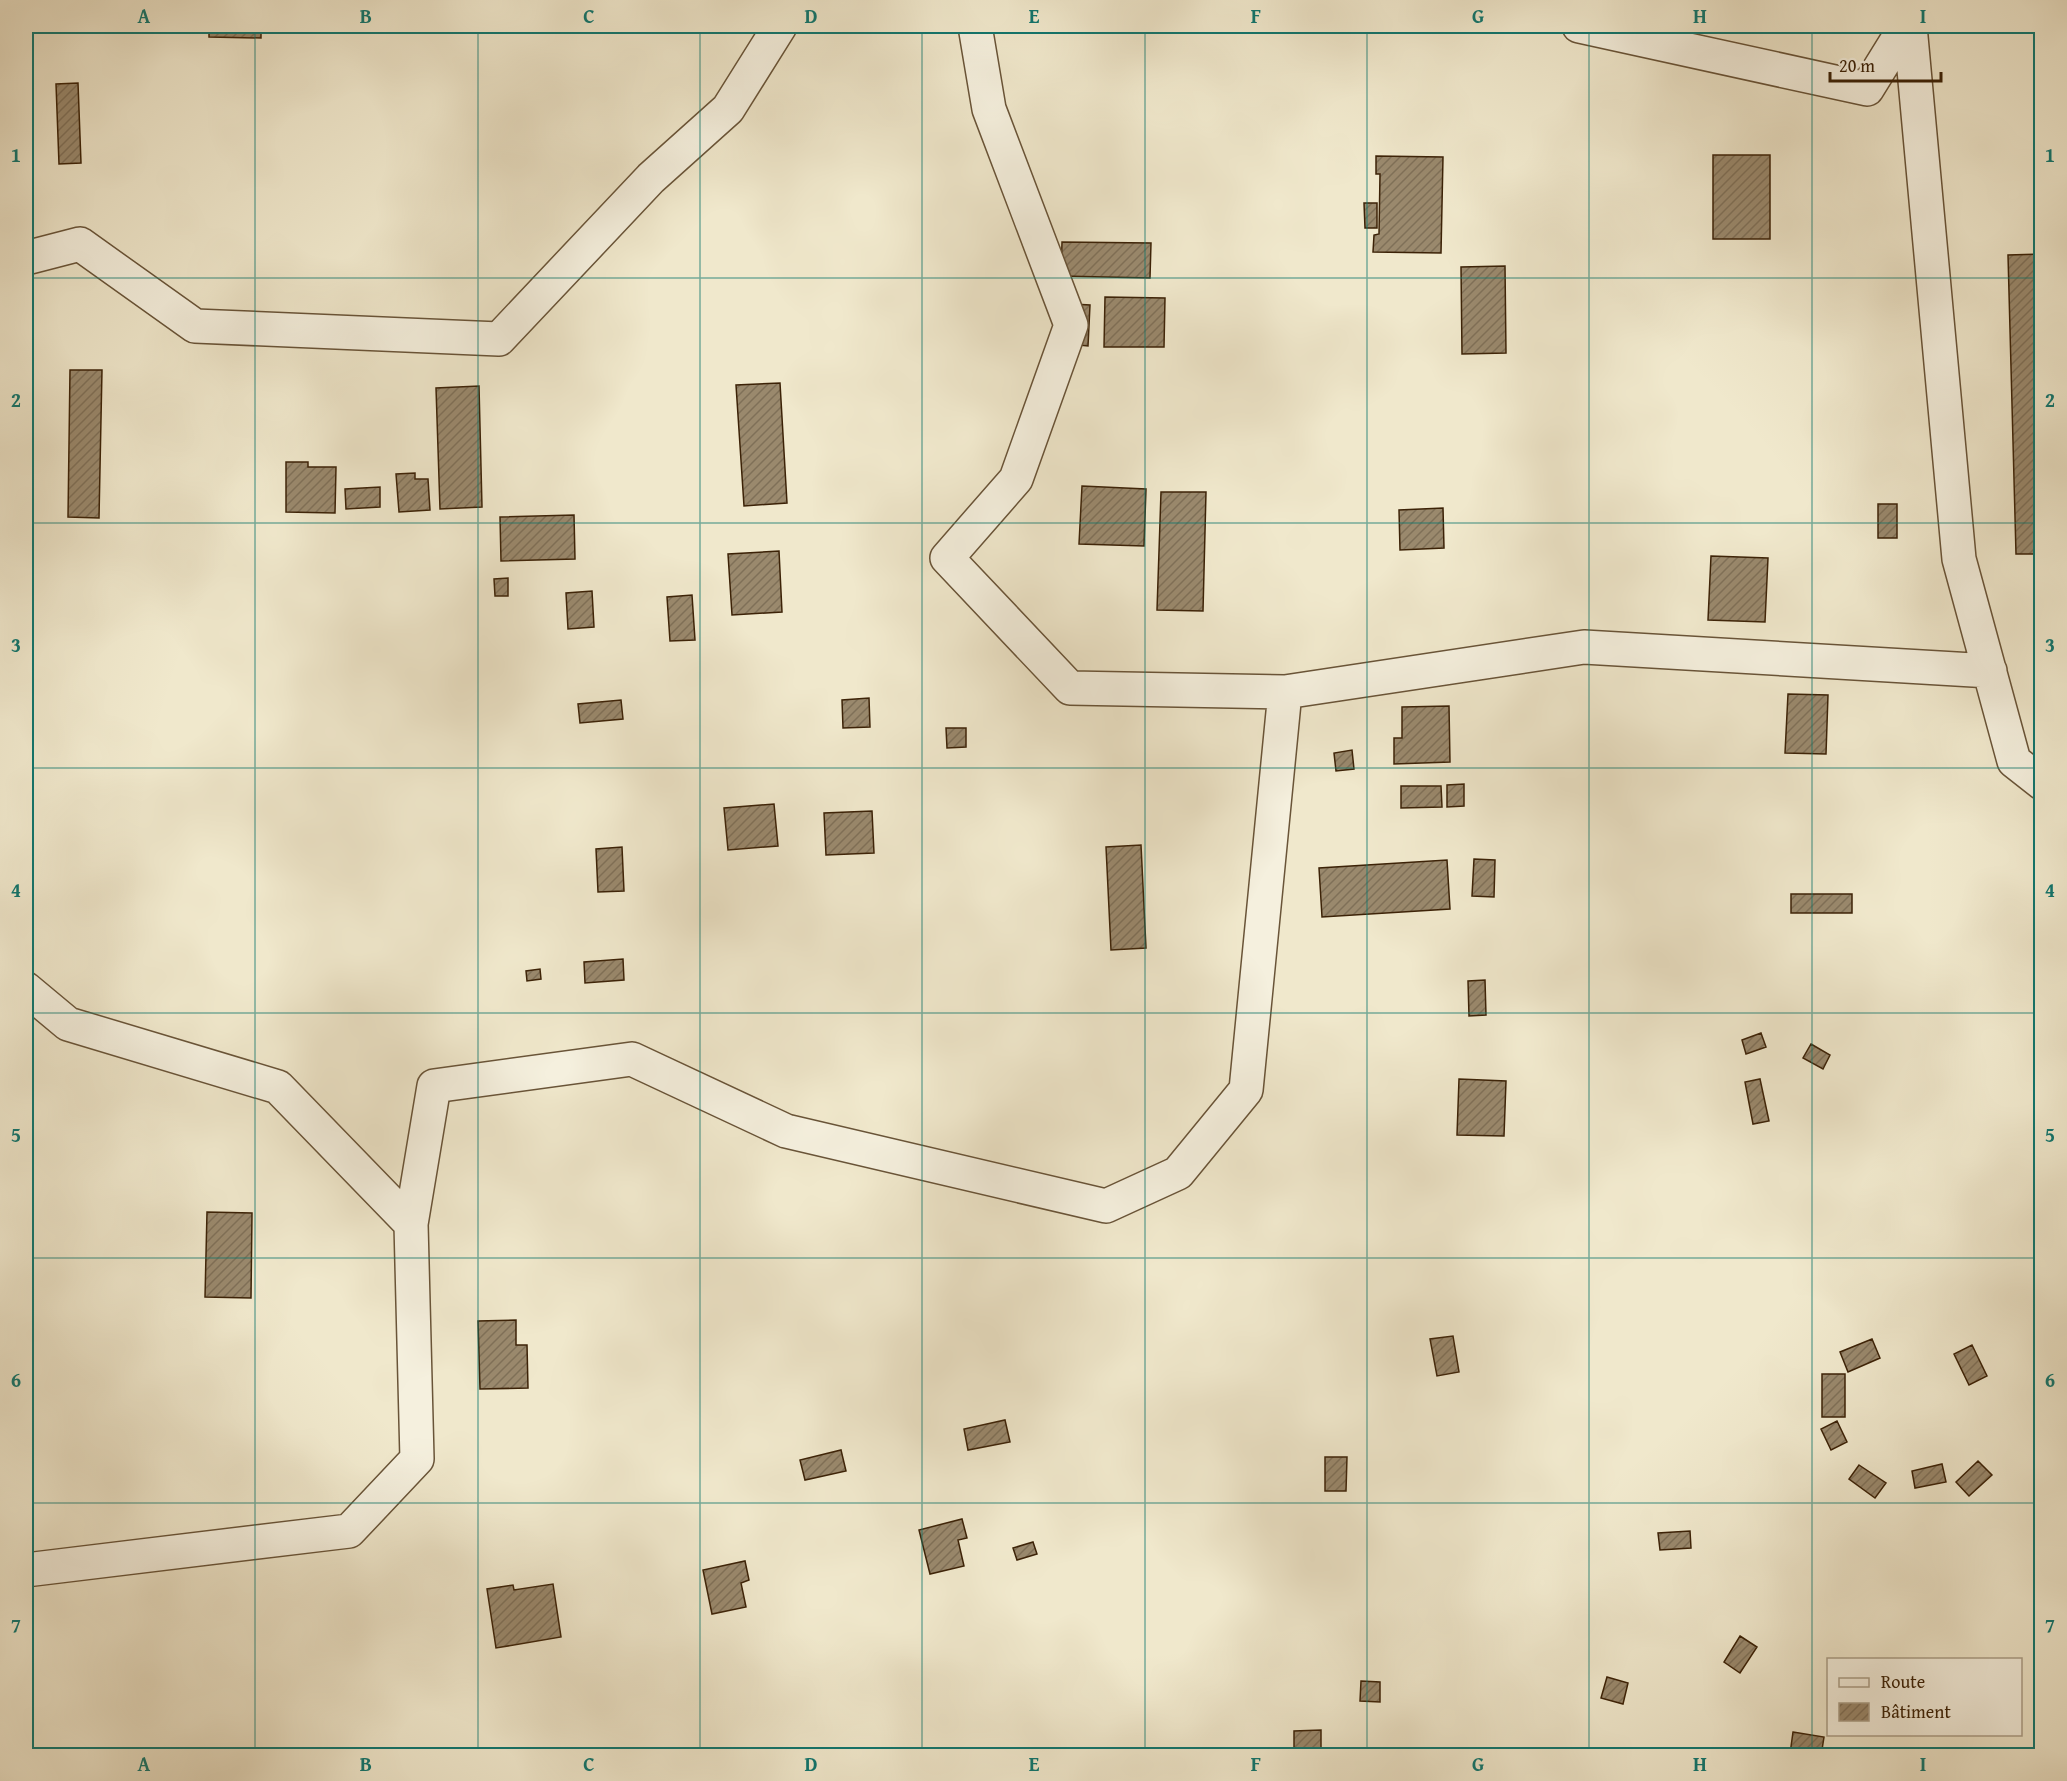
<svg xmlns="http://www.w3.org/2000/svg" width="2067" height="1781" font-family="'Gentium Book Plus',serif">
<defs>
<pattern id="building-hatch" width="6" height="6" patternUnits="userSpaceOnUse" patternTransform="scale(1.5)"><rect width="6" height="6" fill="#9a896d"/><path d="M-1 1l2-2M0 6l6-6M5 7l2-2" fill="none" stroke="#7f7058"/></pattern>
</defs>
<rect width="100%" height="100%" fill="#f0e8cc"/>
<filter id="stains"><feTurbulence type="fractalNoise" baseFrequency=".00333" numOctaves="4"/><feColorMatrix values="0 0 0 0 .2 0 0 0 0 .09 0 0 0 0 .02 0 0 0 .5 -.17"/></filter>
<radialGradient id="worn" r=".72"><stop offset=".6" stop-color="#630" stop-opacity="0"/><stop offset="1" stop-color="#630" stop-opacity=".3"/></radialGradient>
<path fill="url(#building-hatch)" stroke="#3c2207" stroke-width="1.5" d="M209 26H261V38L209 37Z
M78 83 81 163 59 164 56 84Z
M1713 155H1770V239H1713Z
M1376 156 1443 157 1441 253 1373 252 1374 235 1379 234 1380 174H1376Z
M1364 203H1377V228H1365Z
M1062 242 1151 243 1150 278 1061 276Z
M2042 254V554H2016L2008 255Z
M1505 266 1506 353 1462 354 1461 267Z
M1105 297 1165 298 1164 347H1104Z
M1072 304 1090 305 1088 346 1069 344Z
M70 370H102L99 518 68 517Z
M780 383 787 503 744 506 736 385Z
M479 386 482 507 440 509 436 388Z
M286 462H308V467H336L335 513 286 512Z
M415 473V479H428L430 510 399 512 396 474Z
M1082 486 1146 489 1144 546 1079 544Z
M380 487V507L346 509 345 489Z
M1161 492H1206L1203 611 1157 610Z
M1878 504H1897V538H1878Z
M1443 508 1444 548 1400 550 1399 510Z
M574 515 575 559 501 561 500 517Z
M779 551 782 612 732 615 728 554Z
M1711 556 1768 558 1765 622 1708 620Z
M508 578V596H495L494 579Z
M592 591 594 627 568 629 566 593Z
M692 595 695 640 670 641 667 597Z
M1788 694 1828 695 1826 754 1785 753Z
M869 698 870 727 843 728 842 700Z
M621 700 623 719 580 723 578 704Z
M1449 706 1450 762 1394 764V738H1402V707Z
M946 728H966V747L947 748Z
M1352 750 1354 769 1336 771 1334 753Z
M1464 784V806L1447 807V785Z
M1401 786H1441L1442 807 1401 808Z
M774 804 778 846 728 850 724 808Z
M872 811 874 853 826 855 824 813Z
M1141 845 1146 948 1111 950 1106 847Z
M622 847 624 891 598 892 596 849Z
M1474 859 1495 860 1494 897 1472 896Z
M1447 860 1450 909 1322 917 1319 868Z
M1791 894H1852V913H1791Z
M623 959 624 980 585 983 584 962Z
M540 969 541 979 527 981 526 971Z
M1485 980 1486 1015 1469 1016 1468 981Z
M1761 1033 1766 1047 1746 1054 1742 1040Z
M1811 1044 1830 1055 1823 1069 1803 1058Z
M1459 1079 1506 1081 1504 1136 1457 1135Z
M1760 1079 1769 1121 1753 1124 1745 1082Z
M207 1212 252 1213 251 1298 205 1297Z
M516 1320V1345H527L528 1388 480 1389 478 1321Z
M1453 1336 1459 1372 1437 1376 1430 1339Z
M1872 1339 1880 1358 1848 1372 1840 1352Z
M1972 1345 1987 1376 1969 1385 1954 1354Z
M1822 1374H1845V1417H1822Z
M1005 1420 1010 1442 968 1450 964 1429Z
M1837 1421 1847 1442 1831 1450 1821 1429Z
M841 1450 846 1471 805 1480 800 1460Z
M1325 1457H1347L1346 1491H1325Z
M1978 1461 1992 1475 1969 1496 1956 1482Z
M1942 1464 1946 1482 1915 1488 1912 1471Z
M1859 1465 1886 1483 1875 1498 1849 1479Z
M962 1519 967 1538 958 1540 964 1566 930 1574 919 1530Z
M1690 1531 1691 1548 1660 1550 1658 1533Z
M1033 1542 1037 1554 1017 1560 1013 1548Z
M745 1561 749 1580 741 1583 746 1607 712 1614 703 1570Z
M553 1584 561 1637 496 1648 487 1589 513 1585 514 1590Z
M1740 1636 1757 1647 1740 1673 1724 1662Z
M1607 1677 1628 1683 1623 1704 1601 1698Z
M1361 1681 1380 1682V1702L1360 1701Z
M1321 1730V1748L1294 1749V1731Z
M1793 1732 1824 1737 1821 1756 1790 1754Z"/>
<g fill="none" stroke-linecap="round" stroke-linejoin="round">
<defs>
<path id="minor" d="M1579 26 1867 89 1906 26
M1910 26 1959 559 2014 761 2042 783
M26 258 80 244 195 326 499 339 651 178 728 109 780 26
M1285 692 1584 647 1990 671
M26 989 68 1024 278 1087 411 1224 417 1459 349 1531 26 1570
M411 1224 434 1086 632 1059 786 1131 1106 1206 1178 1173 1246 1090 1285 692 1070 688 947 558 1016 479 1071 325 989 109 975 26"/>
</defs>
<use href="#minor" stroke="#695438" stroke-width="36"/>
<use href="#minor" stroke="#f5f0de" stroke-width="33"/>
</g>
<path fill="none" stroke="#0f766e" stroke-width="1.5" stroke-opacity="0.55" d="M255 26V1756M478 26V1756M700 26V1756M922 26V1756M1145 26V1756M1367 26V1756M1589 26V1756M1812 26V1756M26 278H2042M26 523H2042M26 768H2042M26 1013H2042M26 1258H2042M26 1503H2042"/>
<rect width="2067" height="1781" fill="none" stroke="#f0e8cc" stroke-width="66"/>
<rect x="1827" y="1658" width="195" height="78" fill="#f5f0de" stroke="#ab9e88" stroke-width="1.5"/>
<rect x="1839" y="1678" width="30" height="9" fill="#f5f0de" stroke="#ab9e88" stroke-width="1.5"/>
<text x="1881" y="1688" font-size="18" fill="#3c2207">Route</text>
<rect x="1839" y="1703" width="30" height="18" fill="url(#building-hatch)" stroke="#ab9e88" stroke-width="1.5"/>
<text x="1881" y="1718" font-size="18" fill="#3c2207">Bâtiment</text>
<path d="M1830 72v9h111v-9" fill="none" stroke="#3c2207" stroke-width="3"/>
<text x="1839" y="72" font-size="18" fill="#3c2207" stroke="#f5f0de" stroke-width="4.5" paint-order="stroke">20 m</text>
<rect x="33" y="33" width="2001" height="1715" fill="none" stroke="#0f766e" stroke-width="2"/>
<g font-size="20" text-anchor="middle" font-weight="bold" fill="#0f766e">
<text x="144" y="23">A</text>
<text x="366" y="23">B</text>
<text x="589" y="23">C</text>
<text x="811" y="23">D</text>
<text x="1034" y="23">E</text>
<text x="1256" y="23">F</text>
<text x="1478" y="23">G</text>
<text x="1700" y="23">H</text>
<text x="1923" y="23">I</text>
<text x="16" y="162">1</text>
<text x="2050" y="162">1</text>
<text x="16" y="407">2</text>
<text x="2050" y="407">2</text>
<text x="16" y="652">3</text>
<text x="2050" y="652">3</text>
<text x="16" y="897">4</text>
<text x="2050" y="897">4</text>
<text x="16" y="1142">5</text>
<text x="2050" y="1142">5</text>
<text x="16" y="1387">6</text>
<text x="2050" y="1387">6</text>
<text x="16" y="1632">7</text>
<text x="2050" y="1632">7</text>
<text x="144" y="1771">A</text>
<text x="366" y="1771">B</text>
<text x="589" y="1771">C</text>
<text x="811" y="1771">D</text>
<text x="1034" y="1771">E</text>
<text x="1256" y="1771">F</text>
<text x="1478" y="1771">G</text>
<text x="1700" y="1771">H</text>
<text x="1923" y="1771">I</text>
</g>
<rect width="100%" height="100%" filter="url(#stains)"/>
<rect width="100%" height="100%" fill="url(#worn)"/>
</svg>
